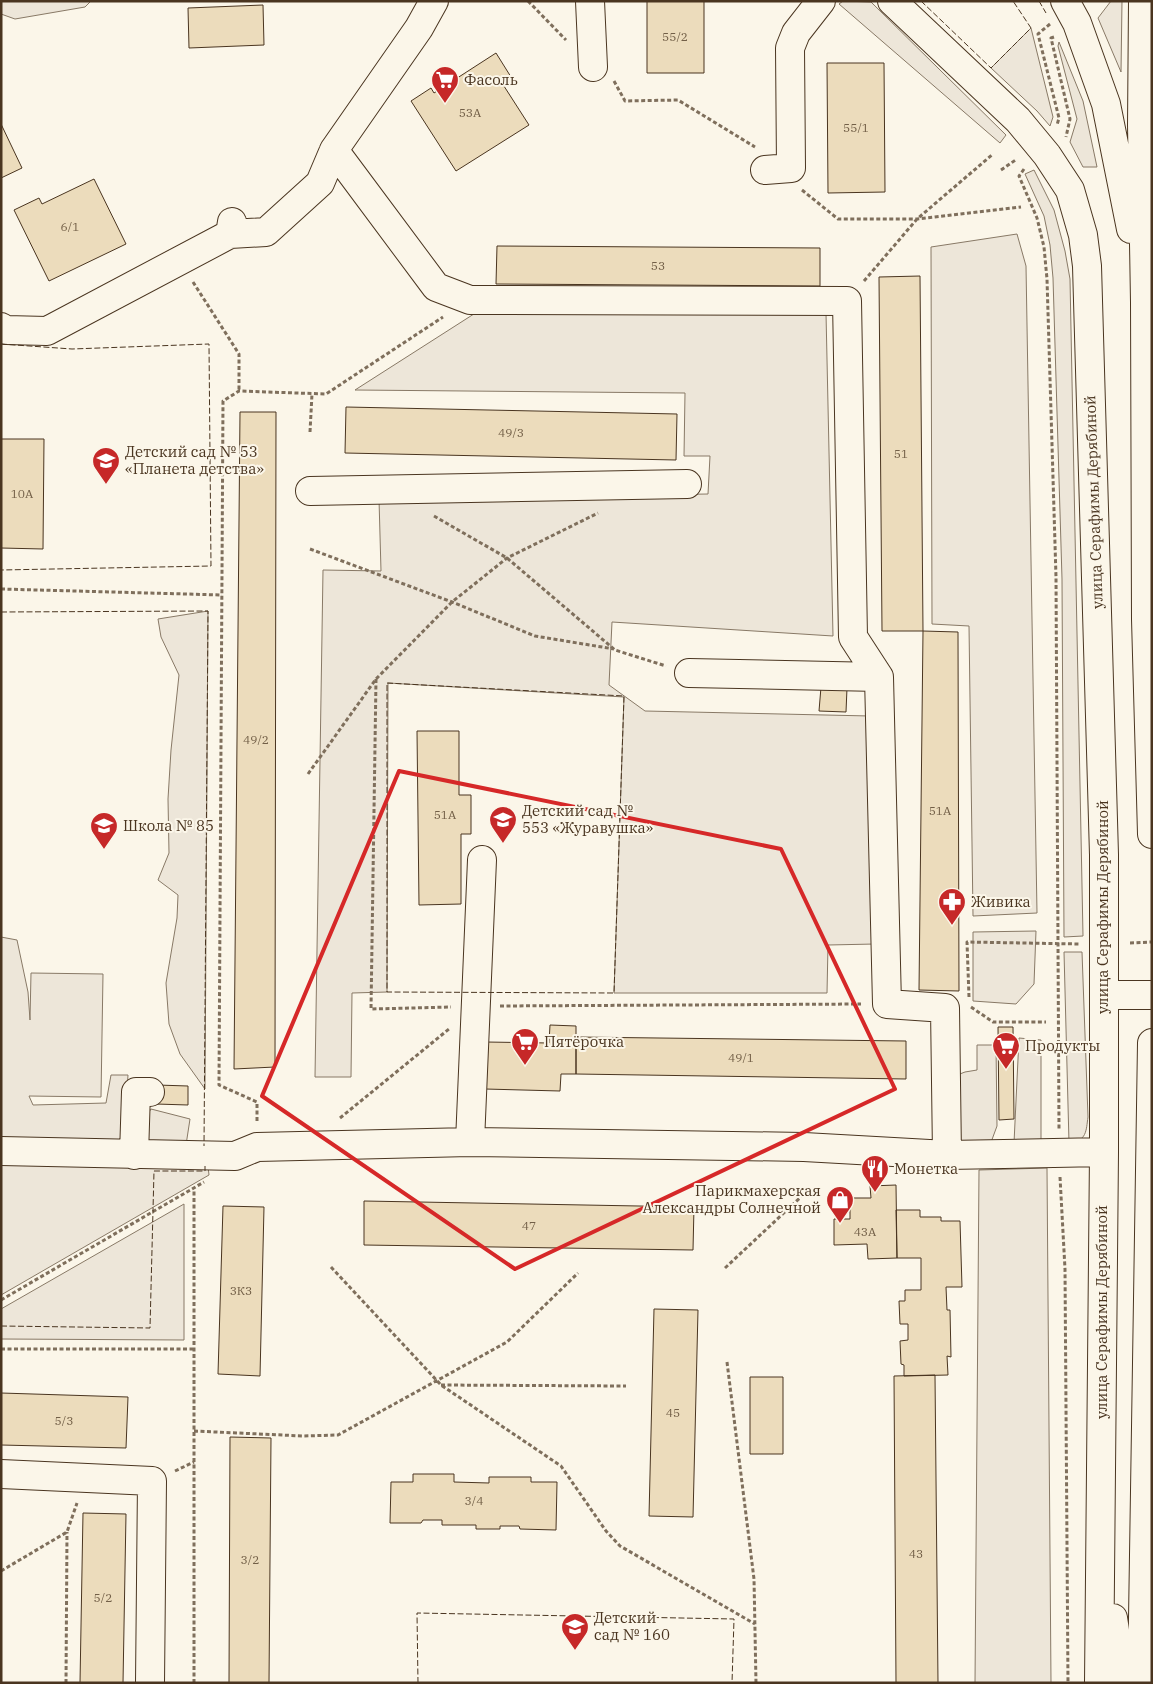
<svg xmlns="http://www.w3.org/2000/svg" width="1153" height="1684" font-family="'IBM Plex Serif',serif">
<rect width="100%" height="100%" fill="#fbf6e9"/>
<path fill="#ede6d9" stroke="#887966" d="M1 1H91L85 7 15 19 1 14Z
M843 1 871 2 1006 135 1000 143 839 4Z
M1111 1H1122L1121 72 1098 18Z
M1031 28 1053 117 1050 126 1037 111 991 68Z
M1059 42 1083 101 1097 167H1083L1070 142 1077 119 1058 46Z
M1034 170 1054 210 1065 251 1070 279 1083 936 1064 937 1062 579 1053 278 1050 245 1044 216 1025 174Z
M1017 234 1026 266 1037 913 973 916 969 626 932 624 931 247Z
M477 312 826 313 833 636 612 622 609 685 645 711 870 716 875 944 828 945 827 993H614L624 697 388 683 387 992 352 993 351 1077H315L323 570 381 571 379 499 708 494 710 456H684L685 393 355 390Z
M208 611 205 1089 180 1054 169 1024 166 983 177 918 178 895 158 880 169 853 168 799 171 750 179 675 161 637 158 619Z
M1036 931 1034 984 1016 1004 973 1001V932Z
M1 937 17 940 28 992 30 1020 31 973 103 974 101 1097 29 1096 33 1105 106 1103 111 1075H128L124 1136 116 1145 1 1143Z
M1064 952H1082L1088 1117C1086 1131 1087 1141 1069 1143Z
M1019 1038 1041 1040V1143H1014Z
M977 1045H996L997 1126 990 1145 960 1147 952 1077 965 1072 977 1070Z
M151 1109 190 1119 186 1145 146 1144 142 1123Z
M1 1160 208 1166 209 1175 1 1295Z
M1047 1168 1051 1683H975L979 1170Z
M184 1204V1340L1 1339V1309Z"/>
<path fill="#ecdcbc" stroke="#4a3520" d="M647 1H704V73H647Z
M263 5 264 45 189 48 188 8Z
M496 53 511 77 502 83 529 125 456 171 411 101 431 88 434 93Z
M827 63H884L885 192 828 193Z
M1 124 22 168 1 178Z
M94 179 126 244 49 281 14 210 39 198 42 204Z
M497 246 820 248V286L496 284Z
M920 276 923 631H882L879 277Z
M346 407 677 414 676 460 345 453Z
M240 412H276L275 1067 234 1069Z
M1 439H44L43 549 1 548Z
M923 631 958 632 959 991 919 990Z
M821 687 847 688 846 712 819 711Z
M417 731H459V795H471V834H461V904L419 905Z
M550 1025 576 1026V1074H561L560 1091 485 1089 486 1042 549 1043Z
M998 1027H1013L1014 1119 999 1120Z
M576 1037 906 1041V1079L576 1074Z
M157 1085 188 1086V1105L156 1104Z
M896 1185 897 1258 868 1259 867 1244 834 1245V1219H850V1198H871L870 1186Z
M364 1201 694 1207 693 1250 364 1245Z
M223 1206 264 1207 260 1376 218 1374Z
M896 1210H920V1217H941V1221H960L962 1287H946L947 1310H950L951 1357 947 1356 948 1375 904 1376V1365L901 1364 900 1341 908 1340V1324H900L899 1301H905V1290H921V1258H897Z
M654 1309 698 1310 693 1517 649 1516Z
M935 1375 938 1683H896L894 1376Z
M750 1377H783V1454H750Z
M1 1393 128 1397 126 1448 1 1445Z
M230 1437 271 1438 269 1683H229Z
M413 1474H454V1482L489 1483V1477H531V1482H557L556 1530 520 1529 519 1526H500V1529H476V1525H442V1520H423L421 1523H390L391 1482H413Z
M83 1513 126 1514 123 1683H80Z"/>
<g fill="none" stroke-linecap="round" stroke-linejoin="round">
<defs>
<path id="minor" d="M434 1 419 28 334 150 436 287 470 300 847 301 853 637 879 677 887 1004 945 1008 947 1155
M590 1 593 67
M892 1 1018 120 1047 155 1070 190 1083 235 1087 266 1104 855V1152L1099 1683
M765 170 791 168 790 48 796 33 821 1
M230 234 266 232 320 183 334 150
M1 327 6 330 47 331 230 234 232 222
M310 491 687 484
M689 673 879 677
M1104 995H1152
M470 1142 482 860
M1 1151 235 1156 257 1147 470 1142 804 1147 947 1155 1104 1152
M134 1155 136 1092H150
M1 1474 152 1481 150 1683
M1113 1618 1123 1683"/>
<path id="major" d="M1065 1 1077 23 1106 104 1131 229
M1143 1 1142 125 1145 302 1146 619 1152 834
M1142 1683 1152 1043"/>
</defs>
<use href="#minor" stroke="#4a3520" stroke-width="30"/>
<use href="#major" stroke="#4a3520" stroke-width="30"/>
<path stroke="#7f6f5c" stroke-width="3" stroke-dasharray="4 2.5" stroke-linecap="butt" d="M528 1 566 40
M1050 24 1038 34 1059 118 1057 125
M1054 37 1051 38 1070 119 1066 137
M614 81 625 101 678 100 755 147
M1024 169 1019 176 1037 218 1044 247 1047 279 1056 577 1059 1129
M1001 170 1017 159
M802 190 838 219H917L1021 207
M864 281 917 219 993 154
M193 282 239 354V391
M310 432 312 394
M434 516 507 558 615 650 666 666
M310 549 452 602 535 636 614 649
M1 589 222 595
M376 679 371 1009 451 1007
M308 774 376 679 452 602 507 558 598 513
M1130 943 1152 942
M969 997 967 942 1079 944
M500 1006 861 1004
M971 1007 993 1022H1046
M340 1118 449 1029
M257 1121V1102L219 1085 223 401 239 391 326 394 443 317
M1060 1177 1065 1269 1068 1683
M331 1267 441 1385 561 1466 606 1531 620 1546 755 1624
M725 1268 803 1195
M1 1300 204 1182
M1 1349H194
M727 1362 754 1579 756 1683
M441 1385 626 1386
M194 1431 303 1436 338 1435 507 1342 578 1273
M175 1471 194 1462
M1 1571 67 1532 77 1503
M66 1683 67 1532
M194 1683V1188"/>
<use href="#minor" stroke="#fbf6e9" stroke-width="28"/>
<use href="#major" stroke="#fbf6e9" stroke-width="28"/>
<path stroke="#4a3520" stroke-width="1" stroke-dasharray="6 2.5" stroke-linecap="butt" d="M921 1 991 68 1031 28 1013 1
M1039 1 1046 13
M1 344 72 349 209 344 211 566 1 570
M1 612 208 611 204 1146
M387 683 624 696 614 993 387 992Z
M1 1326 150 1328 154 1171H205V1166
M418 1683 417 1613 734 1619 732 1683"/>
</g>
<path fill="none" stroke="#d62828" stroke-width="4" stroke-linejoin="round" d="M399 771 781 849 895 1089 515 1269 262 1096Z"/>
<defs>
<symbol id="supermarket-pin" viewBox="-11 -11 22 30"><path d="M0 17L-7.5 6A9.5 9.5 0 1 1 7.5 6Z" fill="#c62828" stroke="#fbf6e9"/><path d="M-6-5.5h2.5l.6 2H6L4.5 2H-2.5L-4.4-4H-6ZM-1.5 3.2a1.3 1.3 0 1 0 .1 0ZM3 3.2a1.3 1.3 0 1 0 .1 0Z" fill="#fff"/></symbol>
<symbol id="school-pin" viewBox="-11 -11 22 30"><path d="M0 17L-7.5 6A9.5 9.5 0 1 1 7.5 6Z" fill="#c62828" stroke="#fbf6e9"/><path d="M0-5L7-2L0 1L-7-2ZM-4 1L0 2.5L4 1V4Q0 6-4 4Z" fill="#fff"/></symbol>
<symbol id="pharmacy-pin" viewBox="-11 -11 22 30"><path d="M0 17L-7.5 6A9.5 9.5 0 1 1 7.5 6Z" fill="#c62828" stroke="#fbf6e9"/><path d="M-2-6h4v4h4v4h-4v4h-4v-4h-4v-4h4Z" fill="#fff"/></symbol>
<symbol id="restaurant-pin" viewBox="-11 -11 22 30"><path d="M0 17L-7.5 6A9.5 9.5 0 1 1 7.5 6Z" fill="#c62828" stroke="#fbf6e9"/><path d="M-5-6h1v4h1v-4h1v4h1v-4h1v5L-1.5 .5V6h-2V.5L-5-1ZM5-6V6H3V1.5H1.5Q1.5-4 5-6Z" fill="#fff"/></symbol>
<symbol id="shop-pin" viewBox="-11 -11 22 30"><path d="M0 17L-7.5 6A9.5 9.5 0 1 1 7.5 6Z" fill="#c62828" stroke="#fbf6e9"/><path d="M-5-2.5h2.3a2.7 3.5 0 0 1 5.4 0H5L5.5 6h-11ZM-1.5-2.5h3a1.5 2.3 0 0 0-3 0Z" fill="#fff"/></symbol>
</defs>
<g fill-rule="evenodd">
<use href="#supermarket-pin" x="429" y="64" width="32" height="43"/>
<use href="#school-pin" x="90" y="445" width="32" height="43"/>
<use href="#school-pin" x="487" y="804" width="32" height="43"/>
<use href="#school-pin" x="88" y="810" width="32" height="43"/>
<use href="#pharmacy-pin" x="936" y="886" width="32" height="43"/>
<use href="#supermarket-pin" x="509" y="1026" width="32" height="43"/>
<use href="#supermarket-pin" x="990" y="1030" width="32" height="43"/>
<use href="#restaurant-pin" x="859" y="1153" width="32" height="43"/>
<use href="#shop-pin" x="824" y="1184" width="32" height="43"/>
<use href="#school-pin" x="559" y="1611" width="32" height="43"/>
</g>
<g text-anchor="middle" stroke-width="4" stroke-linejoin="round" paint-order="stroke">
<g font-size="12" fill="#725f47">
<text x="675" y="41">55/2</text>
<text x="470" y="117">53А</text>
<text x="856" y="132">55/1</text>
<text x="70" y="231">6/1</text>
<text x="658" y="270">53</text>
<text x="511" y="437">49/3</text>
<text x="901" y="458">51</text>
<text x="22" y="498">10А</text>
<text x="256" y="744">49/2</text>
<text x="940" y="815">51А</text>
<text x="445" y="819">51А</text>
<text x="741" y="1062">49/1</text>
<text x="529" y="1230">47</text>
<text x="865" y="1236">43А</text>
<text x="241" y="1295">3К3</text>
<text x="673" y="1417">45</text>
<text x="64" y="1425">5/3</text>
<text x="474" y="1505">3/4</text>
<text x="916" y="1558">43</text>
<text x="250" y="1564">3/2</text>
<text x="103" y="1602">5/2</text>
</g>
<g font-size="15" fill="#4a3520" stroke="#fbf6e9" text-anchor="start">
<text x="464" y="85">Фасоль</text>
<text x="125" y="457">Детский сад № 53<tspan x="125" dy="17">«Планета детства»</tspan></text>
<text x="522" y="816">Детский сад №<tspan x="522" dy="17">553 «Журавушка»</tspan></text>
<text x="123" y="831">Школа № 85</text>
<text x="971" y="907">Живика</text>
<text x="544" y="1047">Пятёрочка</text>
<text x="1025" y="1051">Продукты</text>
<text x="894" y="1174">Монетка</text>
<text x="821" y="1196" text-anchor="end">Парикмахерская<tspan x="821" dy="17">Александры Солнечной</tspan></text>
<text x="594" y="1623">Детский<tspan x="594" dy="17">сад № 160</tspan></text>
</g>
<g font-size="15" fill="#4a3520" stroke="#fbf6e9">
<text transform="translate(1094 502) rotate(-92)" y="5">улица Серафимы Дерябиной</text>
<text transform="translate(1103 907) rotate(-90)" y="5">улица Серафимы Дерябиной</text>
<text transform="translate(1102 1312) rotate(-90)" y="5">улица Серафимы Дерябиной</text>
</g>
</g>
<rect width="1153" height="1684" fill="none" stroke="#4a3520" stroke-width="5"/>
</svg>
